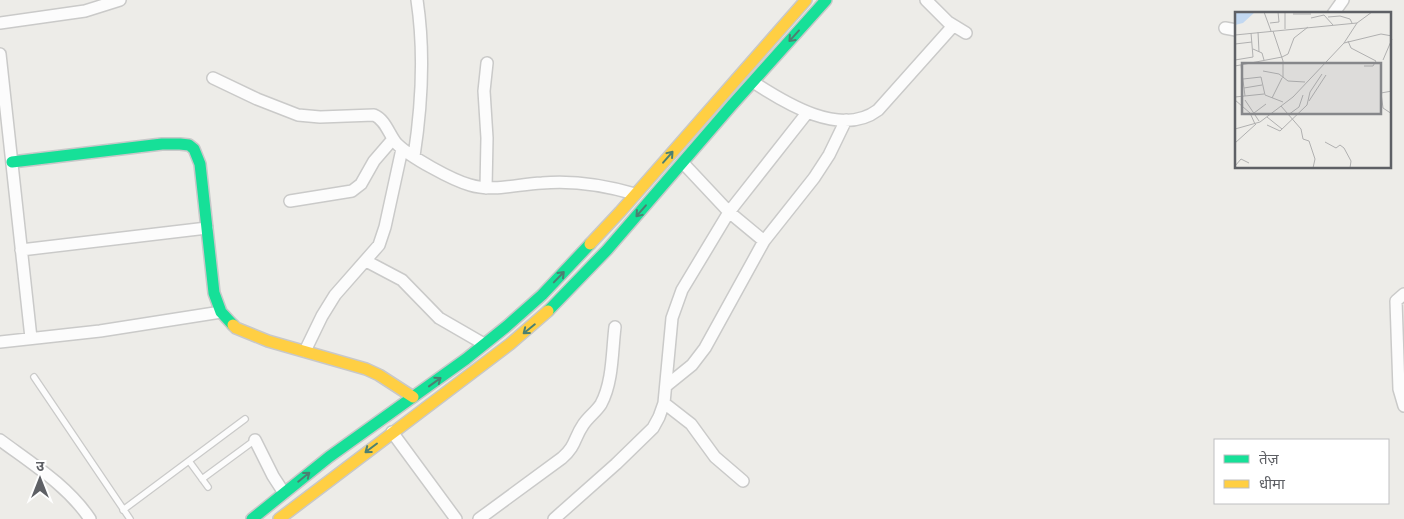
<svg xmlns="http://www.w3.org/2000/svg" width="1404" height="519" font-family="Mulish,'Noto Sans Devanagari',sans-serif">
<rect width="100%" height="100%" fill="#edece8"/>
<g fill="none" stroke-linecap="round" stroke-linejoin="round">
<defs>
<path id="lane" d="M34 377 130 519
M189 461 208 487
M202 479 255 440
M123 510 245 419"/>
<path id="street" d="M926 0 948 22 966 33
M1333 14 1343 0
M0 23 85 11 120 0
M1225 28 1236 30
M0 54 31 338
M213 78 257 99 298 115 320 117 374 115C386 120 389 135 397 144 410 157 452 180 470 185 493 192 518 184 542 183 574 180 604 185 635 194
M753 82C785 103 841 138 878 110L953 26
M414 156C422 104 425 53 417 0
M683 163 729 212 764 241
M486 188 487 138 484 91 487 63
M290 201 352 191 361 184 374 161 393 139
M21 250 207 228
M366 261 402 280 439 318 484 344
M1404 294 1396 301 1399 389 1404 406
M0 342 100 331 221 312
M305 351 322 316 335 295 379 245 385 227 402 149
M666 386 692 365 705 348 764 241 814 178 829 155 846 120
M664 403 691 424 715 457 743 481
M392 432 456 519
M0 440C31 463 68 486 90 519
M255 440 273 476 284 493
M479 519 562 458C576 446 574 438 583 425 588 417 596 412 601 404 613 382 612 351 615 327
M554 519 616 464 653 428 659 417 664 403 672 318 682 290 729 212 807 113"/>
<path id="fast" d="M12 162 162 144H180L189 145 194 149 200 164 214 293 221 312 233 325
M548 311 607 250 732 105 826 0
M252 519 329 457 466 359 507 326 542 295 590 244"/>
<path id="slow" d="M590 244 620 212 806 0
M233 325 236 328 268 341 366 369 379 375 413 397
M279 519 510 344 548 311"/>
</defs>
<use href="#lane" stroke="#cacac9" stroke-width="8"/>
<use href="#street" stroke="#cacac9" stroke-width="14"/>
<use href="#fast" stroke="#c8c8c9" stroke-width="14"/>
<use href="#slow" stroke="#c8c8c9" stroke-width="14"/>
<use href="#lane" stroke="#fcfcfc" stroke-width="5.5"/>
<use href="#street" stroke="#fcfcfc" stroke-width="11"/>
<use href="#fast" stroke="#16e098" stroke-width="11"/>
<use href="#slow" stroke="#ffcf43" stroke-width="11"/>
</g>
<defs><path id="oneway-shaft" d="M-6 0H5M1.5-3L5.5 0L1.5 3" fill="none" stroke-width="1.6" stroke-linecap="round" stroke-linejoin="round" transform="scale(1.25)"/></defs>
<g stroke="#4c8072">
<use href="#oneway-shaft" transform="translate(794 36) rotate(132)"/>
<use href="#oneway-shaft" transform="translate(668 157) rotate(-49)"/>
<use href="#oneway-shaft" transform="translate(641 211) rotate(131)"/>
<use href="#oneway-shaft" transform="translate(559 277) rotate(-46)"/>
<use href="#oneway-shaft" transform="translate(529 329) rotate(141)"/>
<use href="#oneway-shaft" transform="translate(435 382) rotate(-36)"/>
<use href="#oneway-shaft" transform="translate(371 448) rotate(143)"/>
<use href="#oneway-shaft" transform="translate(304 477) rotate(-39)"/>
</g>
<g transform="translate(1235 12)">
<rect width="156" height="156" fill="#edece8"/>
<path d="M20 0 8 11 0 13 1 1Z" fill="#c2d8f1"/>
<path fill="none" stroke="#b0b0b0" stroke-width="1" d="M29 0 36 19M58 2H76M93 5 105 4 115 7 117 11M76 6 89 3 98 13M35 11 44 10 43 0M50 17V0M38 19 48 49V66M23 20 24 40M0 23 122 11M113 29 116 36 141 49 138 54H129M109 31 122 11 137 0M0 32 17 30M18 37 27 41 29 48M47 45 53 42 59 26 73 15M0 48 18 45 16 21M148 48 157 27M6 53 10 84M0 54 47 45M28 59 44 62 53 69 70 70M8 67 26 65 30 83 48 90M9 76 27 73M157 79 146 81 148 96 157 102M0 85 29 82M37 86 47 66M0 88 15 101 20 112M10 88 24 109M74 89 91 63M46 94 66 117 68 127 74 129 80 147 78 156M19 101 31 92M53 103 64 95 68 83M32 105 47 117M32 113 45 119 72 93 75 80 87 62M0 117 25 110 58 85 109 31 146 22 157 24M90 130 101 136 105 133 109 136 116 149 115 156M0 131 21 112M0 154 6 147 14 151"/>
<path fill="#86878a" fill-opacity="0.15" stroke="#86878a" stroke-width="2.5" d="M7 51H146V102H7Z"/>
<rect width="156" height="156" fill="none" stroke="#5e6065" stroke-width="2.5"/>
</g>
<rect x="1214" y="439" width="175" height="65" fill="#ffffff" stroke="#bfbfc1"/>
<rect x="1224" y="455" width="25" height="8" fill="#16e098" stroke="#bfbfc1"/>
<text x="1259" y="464" font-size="15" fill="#5e6065">तेज़</text>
<rect x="1224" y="480" width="25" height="8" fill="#ffcf43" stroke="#bfbfc1"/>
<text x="1259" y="489" font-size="15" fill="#5e6065">धीमा</text>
<g transform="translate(40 479)" stroke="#ffffff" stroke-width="4" paint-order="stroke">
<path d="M0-4L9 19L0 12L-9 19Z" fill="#5e6065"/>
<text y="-8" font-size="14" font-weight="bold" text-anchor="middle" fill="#5e6065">उ</text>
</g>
</svg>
